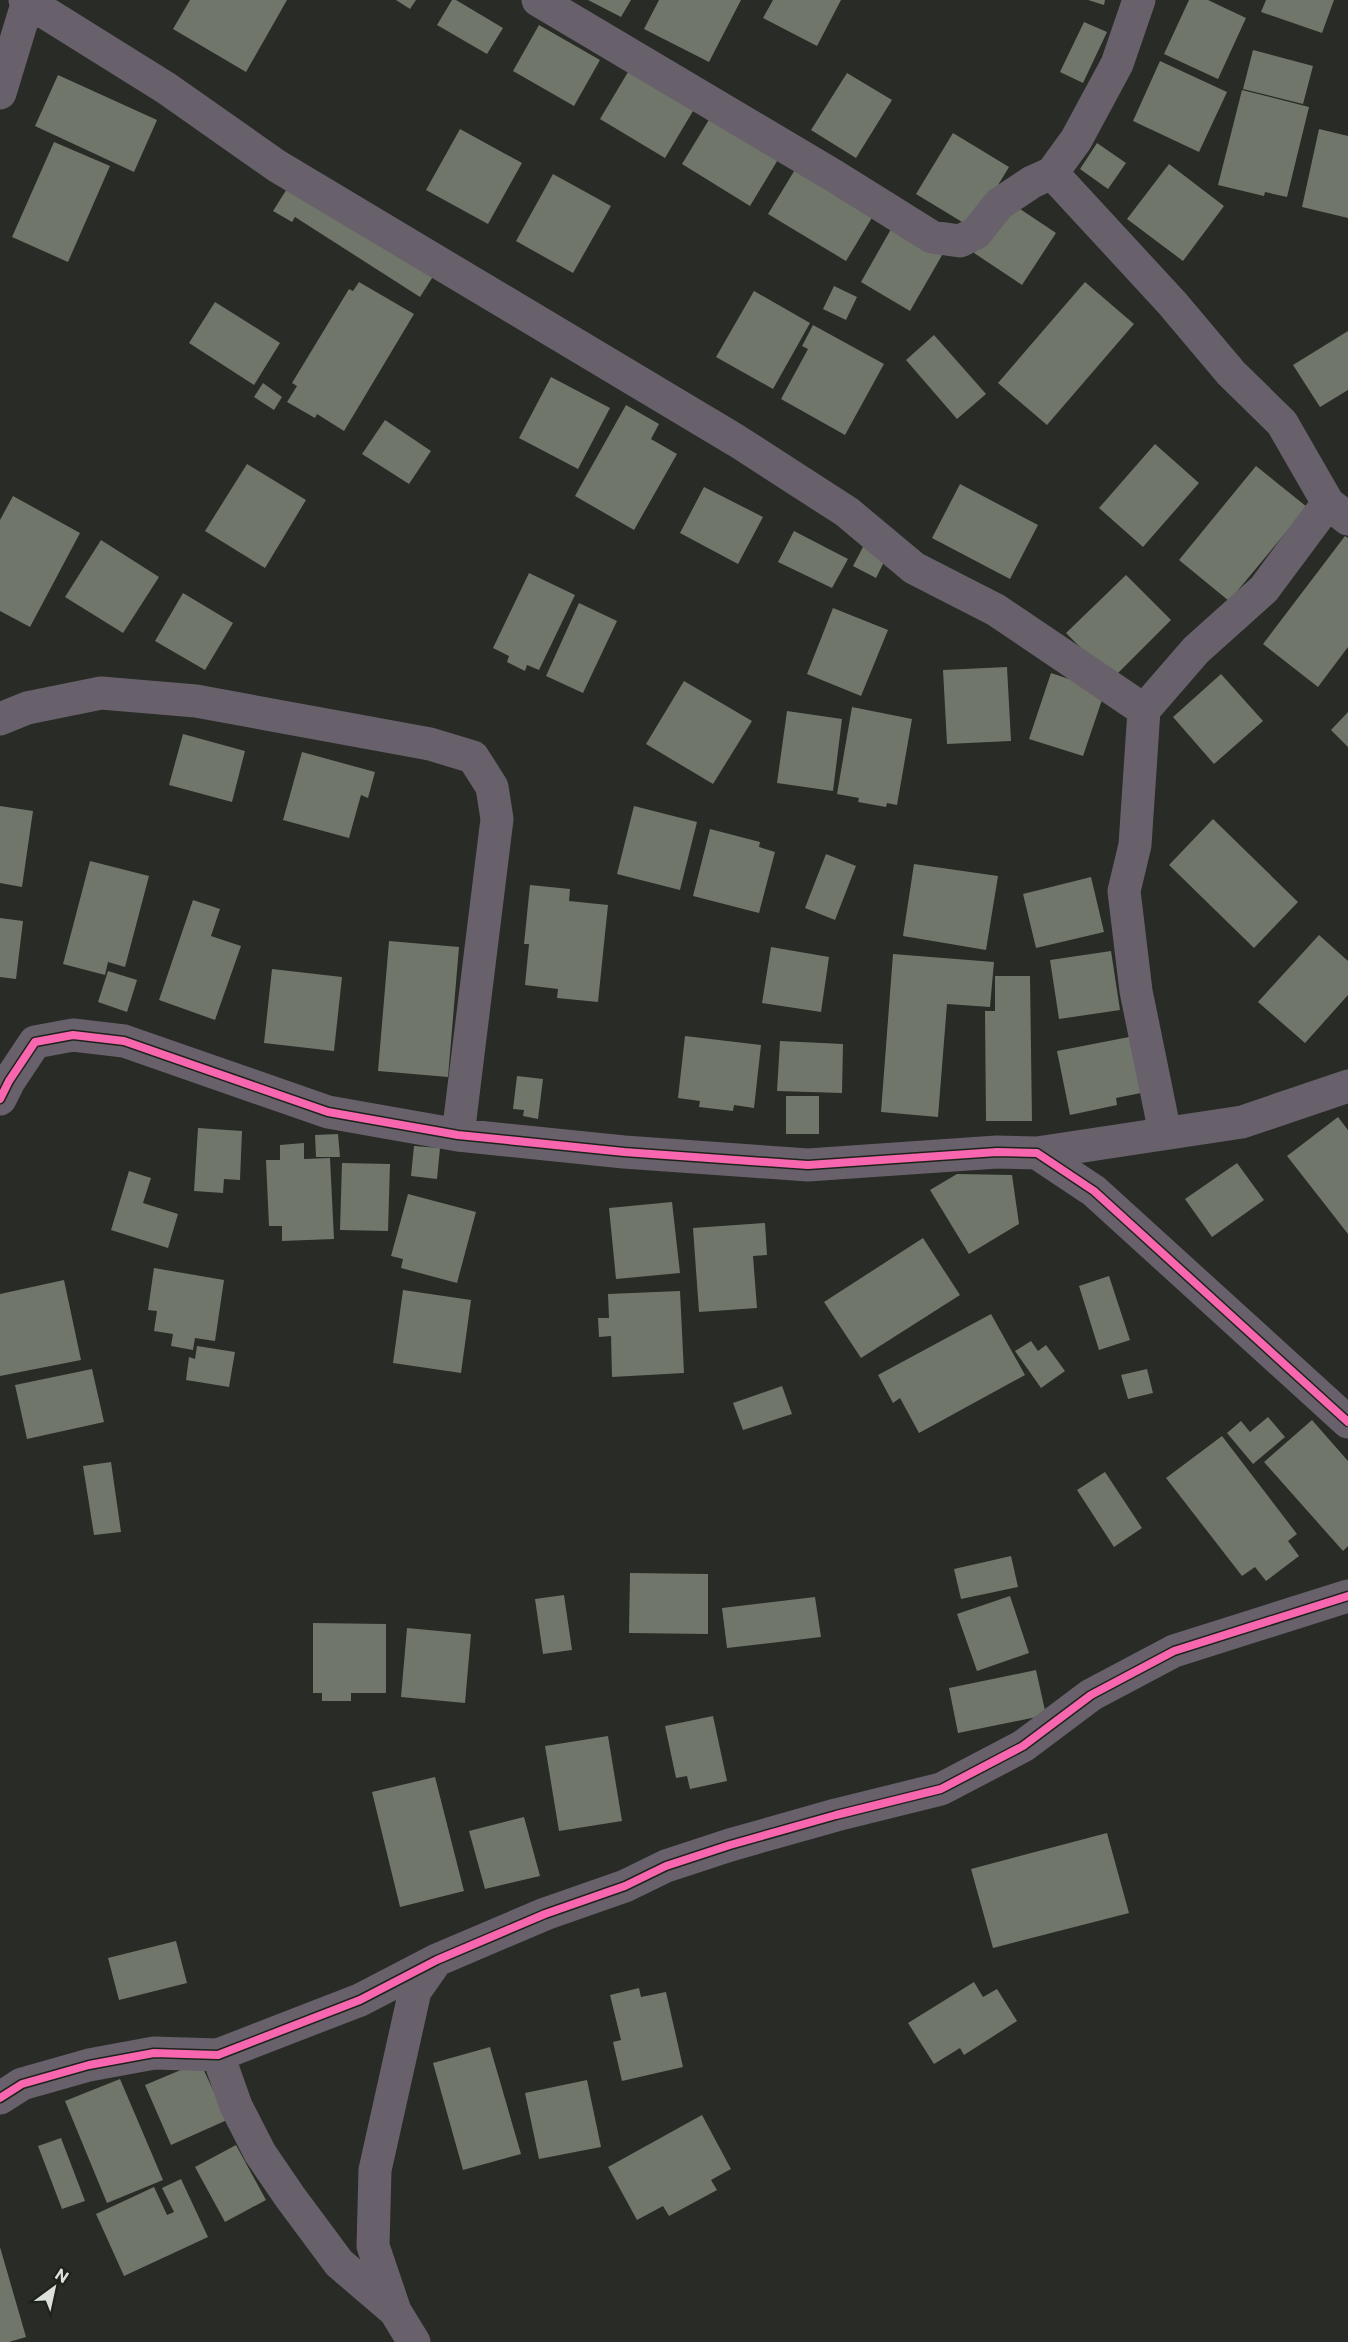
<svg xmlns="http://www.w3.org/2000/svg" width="1348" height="2342" font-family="Commissioner,sans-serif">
<rect width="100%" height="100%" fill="#282b26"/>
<path fill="#707669" d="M190 0H287L246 72 173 29Z
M396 0H416L410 9Z
M452 0H456L503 28 487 54 437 25Z
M588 0H631L621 17Z
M659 0H741L709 62 644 29Z
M773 0H841L817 46 763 18Z
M1088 0H1105L1104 5Z
M1189 0H1208L1246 18 1218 79 1164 54Z
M1266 0H1334L1322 33 1261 12Z
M1084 22 1107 32 1083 83 1060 72Z
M539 25 600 60 574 106 513 71Z
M1253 50 1313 66 1303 104 1243 89Z
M1160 61 1227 92 1199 152 1133 121Z
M631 67 696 106 665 158 600 119Z
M847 73 892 100 856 158 811 130Z
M58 75 157 120 134 172 35 126Z
M1242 90 1309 107 1287 197 1265 192 1264 196 1218 185Z
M710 118 782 153 750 206 682 164Z
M460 129 522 163 488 224 426 190Z
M1319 129 1348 136V218L1302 207Z
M953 133 1009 167 972 228 916 194Z
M54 142 110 166 68 262 12 237Z
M1097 143 1126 163 1108 189 1080 169Z
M799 163 876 211 846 261 768 214Z
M1169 164 1224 206 1183 261 1127 219Z
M553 174 611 206 573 273 516 241Z
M290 184 434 275 420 297 295 217 292 222 273 211Z
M1008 201 1056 233 1022 285 974 253Z
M895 222 945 250 910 311 861 282Z
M359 282 414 314 344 431 317 414 315 418 287 402 297 386 292 383 349 289 353 291Z
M1085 282 1134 324 1047 425 998 383Z
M834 286 857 297 846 320 823 309Z
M754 291 810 323 773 389 716 357Z
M215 302 280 343 254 385 189 343Z
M813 325 884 364 845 435 781 399 808 349 802 346Z
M1348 331V390L1320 407 1293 365Z
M934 335 986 394 957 419 906 360Z
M551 377 610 408 578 469 519 438Z
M263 383 282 397 274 410 254 397Z
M626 405 659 424 651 439 677 454 634 530 575 496Z
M385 420 431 451 409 484 362 454Z
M1155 444 1199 483 1143 547 1099 508Z
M247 464 306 500 265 568 205 531Z
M1256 466 1307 507 1229 601 1179 560Z
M960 484 1038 525 1010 579 932 538Z
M704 487 763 517 738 564 680 533Z
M13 496 80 533 30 627 0 611V520Z
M794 531 848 559 832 588 778 562Z
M1345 536 1348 538V647L1318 687 1263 644Z
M101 540 159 577 123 633 65 597Z
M864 545 887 556 876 578 853 566Z
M529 573 575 595 539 670 527 665 525 671 507 662 509 656 493 648Z
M1126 575 1171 620 1112 679 1066 633Z
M183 593 233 623 205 670 155 641Z
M579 603 617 621 583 693 546 676Z
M833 608 888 630 861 696 807 674Z
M1007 667 1011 741 947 744 943 670Z
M1051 673 1105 691 1083 756 1029 739Z
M1221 674 1263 721 1214 764 1173 717Z
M684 681 752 721 713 784 646 744Z
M852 707 912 719 897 805 887 803 886 807 858 802 859 798 837 794Z
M787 711 842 719 833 791 777 783Z
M1348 712V747L1331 730Z
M183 734 245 751 232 802 169 785Z
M302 752 375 772 368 798 361 795 349 838 283 820Z
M0 806 33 811 22 887 0 883Z
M634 806 697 822 680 890 617 874Z
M1213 819 1298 902 1254 948 1169 865Z
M710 829 760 842 759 847 775 852 759 913 693 896Z
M826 854 856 866 835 920 805 908Z
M90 861 149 876 125 967 108 962 105 975 63 964Z
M914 864 998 876 986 950 903 936Z
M1091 877 1104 932 1036 948 1023 894Z
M530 885 570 889 569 901 608 905 598 1002 557 998 558 989 525 985 529 944H524Z
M193 900 220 909 211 936 241 946 215 1020 159 1000Z
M0 918 23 921 16 979 0 977Z
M1319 935 1348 961V995L1305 1043 1258 1002Z
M389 941 459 947 448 1077 378 1071Z
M771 947 829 957 821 1012 762 1003Z
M1111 951 1120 1010 1059 1019 1050 960Z
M893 954 994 962 990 1007 947 1004 938 1117 881 1112Z
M272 969 342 977 334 1051 264 1043Z
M108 971 137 980 127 1012 98 1002Z
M995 976H1030L1032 1121H986L985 1011H995Z
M685 1036 761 1045 754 1108 734 1105 733 1111 699 1107 700 1101 678 1098Z
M1129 1037 1141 1093 1116 1098 1117 1105 1070 1115 1057 1051Z
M780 1041 843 1044 842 1093 777 1091Z
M517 1076 543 1079 538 1119 523 1116 524 1110 513 1109Z
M786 1096H819V1134H786Z
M1338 1117 1348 1130V1234L1287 1156Z
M198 1128 242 1131 240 1180 224 1179 223 1193 194 1191Z
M338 1134 340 1157H316L315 1135Z
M304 1143V1159L330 1158 334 1239 282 1241V1226H269L266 1160H280V1145Z
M414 1146 440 1148 437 1179 411 1176Z
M342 1163 390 1164 388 1231 340 1230Z
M1237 1163 1264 1200 1212 1237 1185 1199Z
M129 1171 151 1178 143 1203 178 1214 168 1248 111 1230Z
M957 1174 1012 1175 1019 1224 969 1254 930 1190Z
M408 1194 476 1212 457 1283 401 1268 403 1259 391 1256Z
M672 1202 680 1273 616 1279 609 1208Z
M765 1223 767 1255 753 1256 757 1308 699 1312 693 1228Z
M923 1238 960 1295 861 1358 824 1302Z
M154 1268 224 1280 215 1341 195 1338 193 1350 171 1346 173 1334 154 1331 157 1311 148 1310Z
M1109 1276 1130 1340 1099 1350 1079 1286Z
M64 1280 81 1360 0 1376V1294Z
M403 1290 471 1300 461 1373 393 1363Z
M680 1291 684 1373 612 1377 611 1336 599 1337 598 1318H609L608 1294Z
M991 1314 1025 1375 919 1433 900 1398 893 1403 878 1375Z
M1031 1341 1038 1351 1046 1345 1065 1371 1041 1388 1015 1351Z
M197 1346 235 1352 229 1387 186 1380 189 1357 195 1359Z
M92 1369 104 1422 27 1439 15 1385Z
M1147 1369 1153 1393 1128 1399 1121 1375Z
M782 1386 792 1414 743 1430 733 1403Z
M1268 1417 1285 1437 1253 1464 1227 1433 1241 1421 1250 1432Z
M1312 1420 1348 1461V1546L1343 1551 1264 1462Z
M1222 1436 1297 1534 1288 1541 1299 1556 1266 1581 1255 1567 1242 1576 1166 1478Z
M111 1462 121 1532 94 1535 83 1466Z
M1105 1472 1142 1528 1114 1547 1077 1490Z
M1011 1556 1018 1587 961 1599 954 1569Z
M630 1573 708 1574V1634L629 1633Z
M564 1595 572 1650 543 1654 535 1599Z
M1010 1596 1029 1653 977 1671 957 1614Z
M815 1597 821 1637 727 1648 722 1608Z
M313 1623 386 1624V1693H351V1701H322V1693H313Z
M407 1628 471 1634 465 1703 401 1697Z
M1036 1670 1046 1715 958 1733 949 1688Z
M713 1716 727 1781 690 1789 687 1776 676 1778 665 1726Z
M608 1736 622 1821 559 1831 545 1746Z
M435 1777 464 1891 400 1907 372 1792Z
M524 1817 540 1876 485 1889 469 1831Z
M1107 1833 1129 1913 993 1948 971 1869Z
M176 1941 187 1983 119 2000 108 1958Z
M974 1982 983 1997 997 1989 1017 2021 964 2055 960 2048 934 2064 908 2023Z
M639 1988 641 1997 666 1992 683 2067 622 2081 613 2042 621 2040 610 1995Z
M490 2047 521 2154 463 2170 433 2063Z
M200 2062 227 2120 171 2145 145 2085Z
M120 2079 163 2180 107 2203 65 2101Z
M587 2080 601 2147 539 2159 525 2093Z
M702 2115 731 2169 711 2180 717 2190 669 2216 663 2206 637 2220 608 2167Z
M61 2138 85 2201 62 2209 38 2146Z
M236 2145 266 2200 225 2222 195 2167Z
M181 2179 208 2237 124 2276 96 2214 154 2187 167 2215 174 2212 162 2188Z
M0 2247 26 2337 9 2342H0Z"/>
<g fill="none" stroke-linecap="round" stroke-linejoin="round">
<path stroke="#68606a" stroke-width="33" d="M25 0 166 88 277 166 737 441 847 512 914 568 996 610 1144 710
M538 0 836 177 932 237 960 241 976 233 999 204 1032 182 1052 173 1076 140 1117 64 1139 0
M0 93 28 1
M1052 173 1172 303 1231 373 1282 423 1328 503 1348 519
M0 719 27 708 101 693 196 701 430 744 473 757 492 787 497 819 458 1135
M0 1099 9 1081 35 1042 73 1035 124 1041 328 1112 458 1135 624 1152 808 1165 997 1152 1037 1153 1094 1191 1348 1422
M1165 1133 1136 991 1124 891 1135 845 1144 710 1196 650 1264 589 1328 503
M1037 1153 1242 1122 1348 1086
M218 2055 236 2106 260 2153 290 2197 339 2263 395 2311 414 2342
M0 2098 22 2084 89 2065 154 2053 218 2055 360 2000 437 1960 545 1914 625 1886 666 1866 730 1845 836 1815 941 1789 1023 1746 1091 1695 1174 1651 1348 1596
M395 2311 373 2246 375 2170 415 1991 436 1961"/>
<defs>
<path id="cycleway" d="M0 1099 9 1081 35 1042 73 1035 124 1041 328 1112 458 1135 624 1152 808 1165 997 1152 1037 1153 1094 1191 1348 1422
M0 2098 22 2084 89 2065 154 2053 218 2055 360 2000 437 1960 545 1914 625 1886 666 1866 730 1845 836 1815 941 1789 1023 1746 1091 1695 1174 1651 1348 1596"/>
</defs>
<use href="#cycleway" stroke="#1e231a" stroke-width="11"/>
<use href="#cycleway" stroke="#f766af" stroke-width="8"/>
</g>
<g transform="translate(54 2288) rotate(33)" stroke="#1e231a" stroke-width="4.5" paint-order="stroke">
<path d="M0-4.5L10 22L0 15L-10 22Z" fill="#dce0da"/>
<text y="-9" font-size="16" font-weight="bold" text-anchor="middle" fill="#dce0da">N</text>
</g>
</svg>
